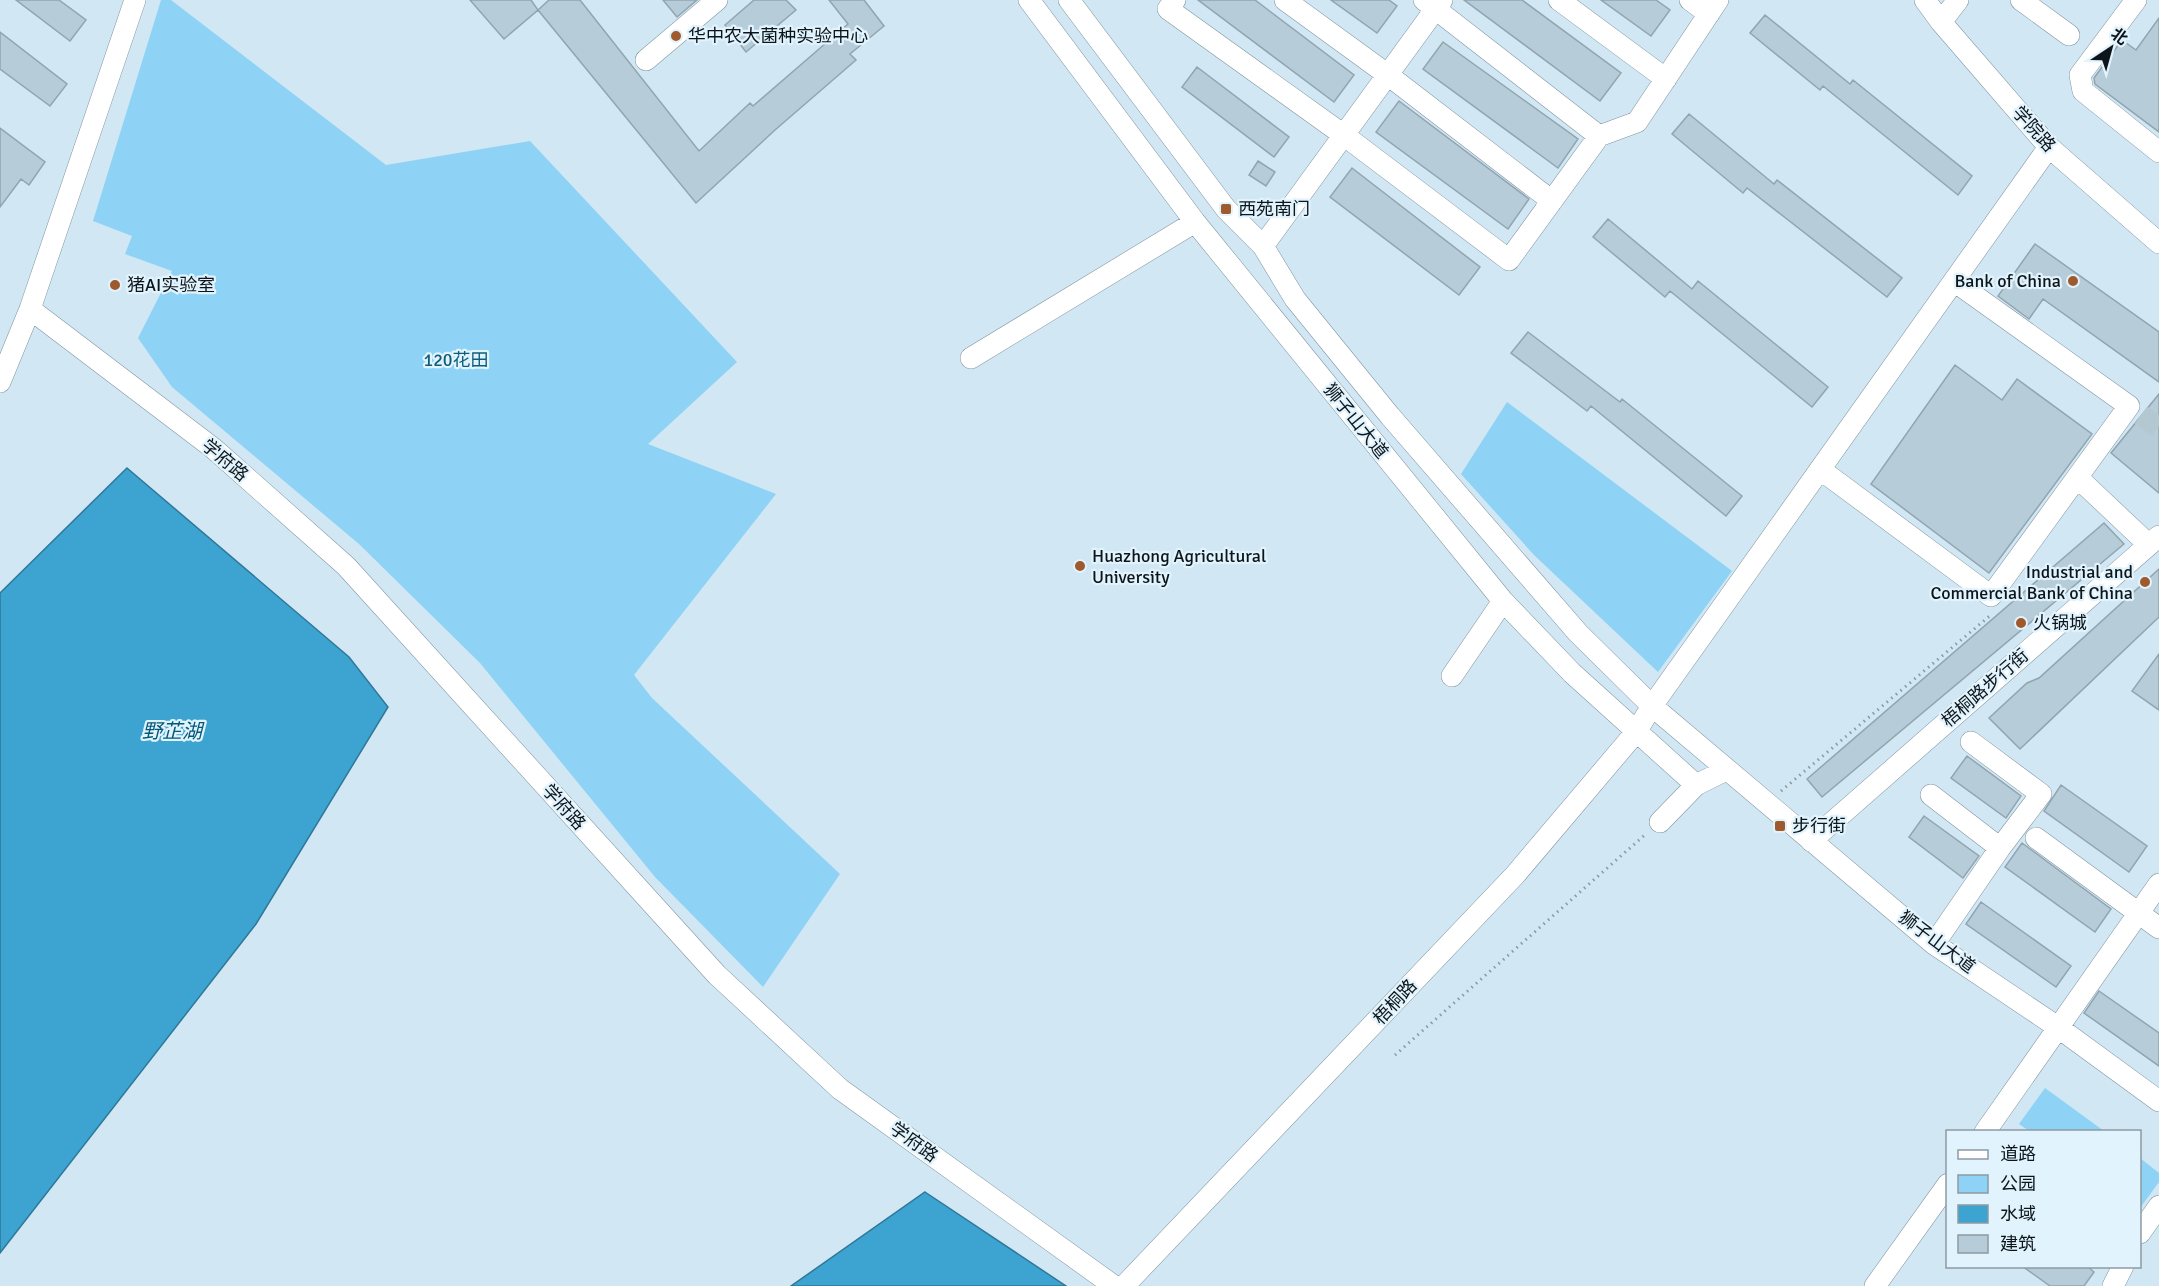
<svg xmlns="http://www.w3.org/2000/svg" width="2159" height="1286" font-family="Signika,'Noto Sans SC',sans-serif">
<rect width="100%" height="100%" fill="#d1e7f3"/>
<path fill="#8ed2f5" d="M161 0H171L386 165 530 141 737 362 648 444 776 494 634 675 652 698 840 874 763 987 655 877 480 663 359 544 172 387 138 338 172 271 125 254 132 236 93 221Z
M1507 402 1732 571 1658 672 1534 555 1461 474Z
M2045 1088 2104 1131H2029L2019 1124Z
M2140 1158 2159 1173V1182L2140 1208Z"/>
<path fill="#3da3d1" stroke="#2f789a" stroke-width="1.5" d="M127 468 349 657 388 707 256 924 0 1253V593Z
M925 1192 1066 1286H791Z"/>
<path fill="#b6ccd8" stroke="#90a5b0" stroke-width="1.5" d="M16 0H59L86 20 70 41Z
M470 0H531L538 10 504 39Z
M549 0H580L699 151 750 103 753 106 848 24 829 0H864L884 26 850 54 856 60 775 130 696 203 538 10Z
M663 0H697L677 17Z
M754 0H786L796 10 746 52 725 25Z
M1198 0H1255L1354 75 1334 102Z
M1331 0H1389L1397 6 1377 33Z
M1464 0H1522L1621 73 1600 101Z
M1601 0H1656L1670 10 1651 36Z
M1765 15 1850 84 1853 80 1972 176 1958 195 1823 86 1820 90 1750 33Z
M2159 18V132L2095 84 2094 78 2122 40 2136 50Z
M0 32 67 84 50 106 0 69Z
M1443 42 1578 139 1558 168 1423 69Z
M1197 67 1289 137 1274 157 1182 87Z
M1399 101 1529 199 1508 229 1376 132Z
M1689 114 1774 184 1777 180 1902 278 1887 297 1747 188 1743 193 1672 134Z
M0 128 45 162 29 185 21 179 0 207Z
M1258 161 1275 172 1266 186 1249 175Z
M1352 168 1480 267 1459 295 1330 197Z
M1608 219 1692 289 1698 281 1828 387 1812 407 1670 291 1665 297 1593 237Z
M2035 244 2159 332V382L2043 299 2029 319 1998 296Z
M1528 332 1620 402 1622 399 1742 496 1726 516 1591 406 1587 411 1511 353Z
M1955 365 2002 400 2017 379 2092 434 1989 573 1871 484Z
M2159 394V493L2111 453Z
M2104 523 2124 544 1822 797 1807 779Z
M2159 569V617L2020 749 1989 718 2027 683 2039 678Z
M2159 654V710L2132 691Z
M1967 756 2021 796 2006 818 1951 778Z
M2061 785 2147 846 2129 872 2044 811Z
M1924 816 1979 856 1963 878 1909 837Z
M2022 843 2111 909 2095 932 2005 867Z
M1981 902 2071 966 2056 987 1966 924Z
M2099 991 2159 1033V1066L2084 1013Z
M2022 1266H2087L2094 1272 2084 1286H2050Z"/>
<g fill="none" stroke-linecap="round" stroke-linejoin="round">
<path stroke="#b4c8d2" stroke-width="21" stroke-dasharray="21 10" stroke-linecap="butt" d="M2141 415 2159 428"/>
<defs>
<path id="minor" d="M1029 0 1195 222 1503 601 1572 673 1696 785
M1069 0 1226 209 1263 246 1295 299 1390 416 1578 633 1652 706 1934 944 2059 1028 2159 1101
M1175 0 1168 9 1345 136 1509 260 1599 136 1637 122 1718 0
M1285 0 1388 75 1552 201
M1424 0 1599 136
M1559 0 1666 79
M1690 0 1709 14
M1925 0 1941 22 2049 147 2159 243
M2021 0 2069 35
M2136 0 2080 75 2083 91 2159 152
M1941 22 1958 0
M646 60 717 0
M1263 246 1442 0
M30 309 213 448 346 566 717 975 840 1089 1114 1286
M971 358 1195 222
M0 382 30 309 135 0
M1821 470 1991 596 2129 406 1954 281
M2078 478 2148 544
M1452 676 1503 601
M1971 742 2041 794 2000 848
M1931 795 2000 848 1934 944
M1660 822 1696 785 1726 770
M2036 838 2159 928
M1811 841 2159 536
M1985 1132 2159 884
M2140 1233 2159 1206
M1124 1286 1515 875 1636 732 1652 706 2049 147
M1875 1286 1948 1184
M2113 1286 2123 1266"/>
</defs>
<use href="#minor" stroke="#8195a0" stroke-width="22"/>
<path stroke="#8a9aa4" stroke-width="3" stroke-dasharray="1.5 4.5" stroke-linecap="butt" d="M1781 791 1992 614
M1395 1055 1647 833"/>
<use href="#minor" stroke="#fff" stroke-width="21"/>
</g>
<g fill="#9e592c" stroke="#e1f3fd" stroke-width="2">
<circle cx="676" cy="36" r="6"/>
<rect x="1220" y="203" width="12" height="12" rx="3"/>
<circle cx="2073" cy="281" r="6"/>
<circle cx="115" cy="285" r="6"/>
<circle cx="1080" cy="566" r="6"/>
<circle cx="2145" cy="582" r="6"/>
<circle cx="2021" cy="623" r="6"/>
<rect x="1774" y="820" width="12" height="12" rx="3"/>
</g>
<g text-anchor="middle" stroke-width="4.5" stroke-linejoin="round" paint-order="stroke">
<g font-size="18" fill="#0e151a" stroke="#e1f3fd" text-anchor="start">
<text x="688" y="42">华中农大菌种实验中心</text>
<text x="1238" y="215">西苑南门</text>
<text x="2061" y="287" text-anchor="end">Bank of China</text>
<text x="127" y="291">猪AI实验室</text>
<text x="1092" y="562">Huazhong Agricultural<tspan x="1092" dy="21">University</tspan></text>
<text x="2133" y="578" text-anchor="end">Industrial and<tspan x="2133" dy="21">Commercial Bank of China</tspan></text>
<text x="2033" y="629">火锅城</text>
<text x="1792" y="832">步行街</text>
</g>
<g font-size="18" fill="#0e151a" stroke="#e1f3fd">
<text transform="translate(2034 129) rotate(48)" y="6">学院路</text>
<text transform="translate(1356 421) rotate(51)" y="6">狮子山大道</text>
<text transform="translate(225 460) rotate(40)" y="6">学府路</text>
<text transform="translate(1985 688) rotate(-41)" y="6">梧桐路步行街</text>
<text transform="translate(564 807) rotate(48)" y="6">学府路</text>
<text transform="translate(1937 942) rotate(37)" y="6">狮子山大道</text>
<text transform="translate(1395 1002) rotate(-47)" y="6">梧桐路</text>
<text transform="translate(914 1142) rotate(36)" y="6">学府路</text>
</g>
<g font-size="18" fill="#0e5d7c" stroke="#e1f3fd">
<text x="456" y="366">120花田</text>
</g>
<g font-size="20" font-style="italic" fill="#025877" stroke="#e1f3fd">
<text x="172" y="738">野芷湖</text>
</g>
</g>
<rect x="1946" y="1130" width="195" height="138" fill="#e1f3fd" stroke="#8d9aa2" stroke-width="1.5"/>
<rect x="1958" y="1150" width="30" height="9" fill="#ffffff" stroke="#8d9aa2" stroke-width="1.5"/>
<text x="2000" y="1160" font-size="18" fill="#0e151a">道路</text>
<rect x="1958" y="1175" width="30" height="18" fill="#8ed2f5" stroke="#8d9aa2" stroke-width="1.5"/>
<text x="2000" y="1190" font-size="18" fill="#0e151a">公园</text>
<rect x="1958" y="1205" width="30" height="18" fill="#3da3d1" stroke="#8d9aa2" stroke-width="1.5"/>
<text x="2000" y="1220" font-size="18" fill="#0e151a">水域</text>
<rect x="1958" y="1235" width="30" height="18" fill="#b6ccd8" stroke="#8d9aa2" stroke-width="1.5"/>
<text x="2000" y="1250" font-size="18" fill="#0e151a">建筑</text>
<g transform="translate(2111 48) rotate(36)" stroke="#e1f3fd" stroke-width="4.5" paint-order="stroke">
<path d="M0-4.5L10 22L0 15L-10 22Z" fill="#0e151a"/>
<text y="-9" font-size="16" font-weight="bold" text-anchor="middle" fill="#0e151a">北</text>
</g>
</svg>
